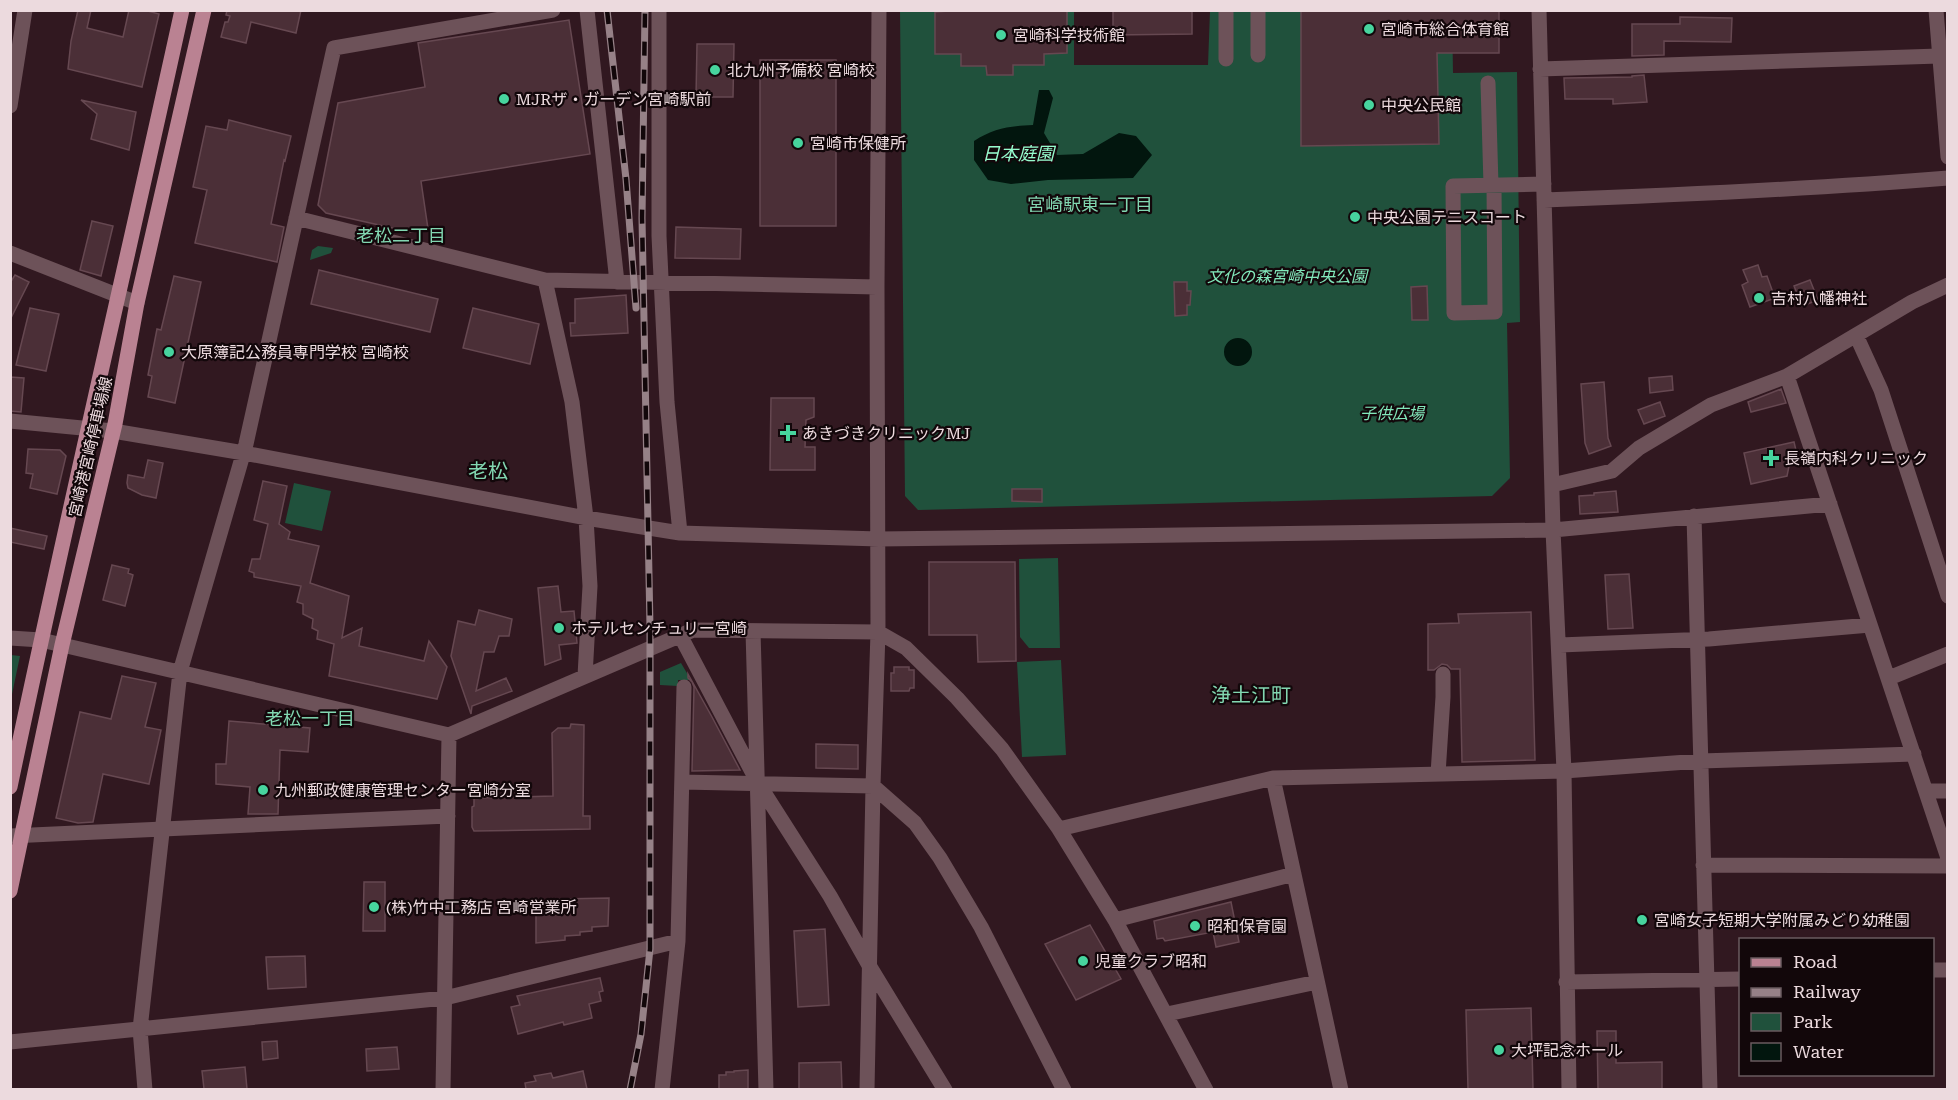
<svg xmlns="http://www.w3.org/2000/svg" width="1958" height="1100" font-family="'Roboto Serif','Noto Sans JP',serif">
<rect width="100%" height="100%" fill="#311820"/>
<path fill="#20513c" d="M900 11H1074V65H1208L1210 11H1452L1453 73 1517 72 1520 322 1507 323 1510 478 1492 496 918 510 905 496Z
M318 246 333 248 331 253 310 260 312 250Z
M294 483 331 491 322 531 285 523Z
M1058 558 1060 648H1029L1020 637 1019 559Z
M11 655 20 656 11 699 10 655Z
M1061 660 1066 755 1022 757 1017 662Z
M681 663 691 680H678V686L660 685V672Z"/>
<path fill="#02160e" d="M1039 90H1049L1053 98 1044 133 1057 155 1083 154 1119 133 1136 136 1152 155 1133 178 1048 180 1011 184 988 180 974 160V141C994 128 1010 126 1033 125Z
M1224 352a14 14 0 1 1 28 0a14 14 0 1 1-28 0Z"/>
<path fill="#4b2f37" stroke="#664851" stroke-width="1.5" d="M78 10H91L87 28 123 37 129 10H144L159 14 142 87 68 69 71 41Z
M227 10H301L296 33 251 22 246 43 221 37 225 22H228L230 16 226 15Z
M963 10H1067V53L1044 54V65H1013V75H987L986 66H961V54H935V12Z
M1113 10H1192V34L1113 35Z
M1301 10H1499V53H1437L1439 144 1301 146Z
M1680 17 1732 18 1731 42 1664 41V55L1632 56V24H1680Z
M569 20 590 154 421 181 428 229 410 232 326 213 318 205 338 103 425 87 418 43Z
M697 44H734L733 97H696Z
M760 60H836V226H760Z
M1644 75 1647 102 1613 104V99H1565L1564 78 1632 77V76Z
M81 100 136 112 129 150 91 139 97 114Z
M229 120 291 136 285 161 284 160 271 224 284 227 277 262 195 243 207 190 193 187 206 126 227 130Z
M92 221 113 226 101 276 80 270Z
M676 227 741 229 740 259 675 258Z
M1758 265 1762 277 1767 276 1775 298 1750 307 1742 285 1748 282 1743 270Z
M319 270 438 299 430 332 311 304Z
M15 275 29 282 10 320V283Z
M174 276 201 282 175 403 148 397 152 376 148 375 157 329 161 330Z
M1810 280 1818 300 1802 306 1794 286Z
M1174 282H1187V291H1191L1190 305H1187V315L1175 316Z
M1427 286 1428 320H1412L1411 287Z
M626 295 628 333 571 336 570 323H575V299Z
M30 308 59 314 46 371 16 365Z
M473 308 539 324 530 364 463 348Z
M1672 376 1673 390 1650 393 1649 378Z
M10 377 24 378 21 412 10 411Z
M1604 382 1608 438 1611 446 1589 454 1585 443 1581 384Z
M1781 389 1786 403 1751 412 1748 402Z
M771 398H814V417L806 420 805 447H815V470H770Z
M1660 402 1665 416 1644 424 1638 410Z
M1794 442 1799 463 1789 466 1787 476 1751 484 1744 453Z
M28 449 60 450 66 456 57 494 30 488 33 474 26 473Z
M148 460 163 463 156 498 142 495 128 488 127 483 128 475 144 478Z
M263 481 287 486 279 524 290 532 288 539 319 546 310 583 349 596 342 638 362 628 359 646 424 661 429 641 447 667 437 699 329 676 334 644 317 639 318 631 312 628 313 619 303 614V604L297 602 301 586 254 577V573L249 571 252 559H260L268 524 254 520Z
M1012 489H1042V502L1012 501Z
M1616 491 1618 512 1580 514 1579 496 1594 495V493Z
M10 528 47 536 44 549 10 542Z
M929 562H1015L1016 661 978 662 977 635H929Z
M112 565 129 569 128 573 133 575 125 606 103 600Z
M1629 574 1633 628 1608 629 1605 575Z
M558 586 561 612 574 611 577 643 559 645 561 659 545 665 538 588Z
M479 610 512 619 509 636H499L494 652H484L476 691 506 678 512 691 472 706 471 714 451 656 458 621 475 625Z
M1531 612 1535 760 1462 762 1460 669H1451L1447 665 1442 664 1434 670H1428V624L1459 623 1458 614Z
M894 667H909V670H914V688H910L909 691H891V673H894Z
M688 674 712 717 740 770 692 771 694 687 692 682 688 678Z
M122 676 156 683 145 727 161 730 149 784 103 774 93 822 78 823 56 818 80 712 111 719Z
M229 721 310 728 308 752 280 750 278 814H248L250 787 216 784V764H226Z
M571 724 584 725 583 816H590V829L474 831 472 827V807L474 806V798L553 796 552 733 558 728H570Z
M816 744 858 745V769L816 768Z
M364 882H385V931H363Z
M609 898 608 926 592 927V931L580 932V935L565 936V940L536 943V908H560V899Z
M1231 902 1239 942 1216 947 1213 932 1165 941 1163 938 1157 939 1154 921Z
M1090 925 1121 979 1076 1000 1045 944Z
M825 929 829 1005 798 1007 794 931Z
M305 956 306 987 268 989 266 957Z
M600 978 603 991 599 992 601 1001 589 1004 592 1018 564 1025 563 1022 518 1034 511 1007 520 1005 517 996Z
M1531 1008 1533 1089H1468L1466 1010Z
M1597 1031H1616V1063L1662 1062V1089H1598Z
M277 1041 278 1058 263 1060 262 1042Z
M397 1047 399 1069 367 1071 366 1049Z
M841 1062 842 1089H799V1063Z
M245 1067 247 1089H204L202 1071Z
M748 1070V1089H719V1075H726V1072H734V1071Z
M583 1071 587 1089H526L525 1083 536 1081 534 1076 551 1073 553 1078Z"/>
<g fill="none" stroke-linecap="round" stroke-linejoin="round">
<path stroke="#6d5259" stroke-width="15" d="M587 10 617 282
M659 10V236L667 402 680 533
M1226 10V59
M1258 10V55
M1539 10 1553 530 1564 771 1569 1090
M1936 10 1948 157
M1540 69 1939 56
M1488 83 1491 185
M10 106 25 10
M1494 185 1495 312 1454 313 1453 186 1544 184
M1544 200C1679 195 1813 189 1948 178
M296 218 545 280 877 287
M10 253 137 303
M545 280 572 402 586 518 590 586 585 676
M1856 335 1881 390 1948 596
M1787 376 1948 858
M10 421 113 431 244 453 586 518 680 533 879 539 1553 530 1830 504
M1552 485 1612 471 1639 448 1711 405 1787 376 1912 302 1948 285
M1694 516 1710 1090
M753 631 766 1090
M680 635 758 783 830 896 870 967 945 1090
M10 638 41 640 449 735 693 630 878 632 906 648 957 698 1002 749 1059 829 1115 920 1206 1090
M1560 645 1709 639 1870 625
M1889 678 1948 654
M1438 774 1443 697V674
M1273 778 1341 1090
M682 782 873 786 915 823 940 858 981 927 1064 1090
M1927 791H1948
M1059 829 1273 778 1564 771 1701 761 1914 754
M10 836 448 816
M1703 865 1948 866
M1115 920 1294 874
M1932 970H1948
M1566 982 1740 979
M1167 1014 1317 982
M10 1042 445 998 678 941
M145 1090 140 1029 180 672 246 444 334 48 553 10
M443 1090 449 735
M662 1090 678 941 684 687
M867 1090 873 786 878 632 877 287 879 10"/>
<path stroke="#ba8292" stroke-width="15" d="M10 787C64 528 125 270 182 10
M10 891 62 645 115 424 137 303 204 10"/>
<defs>
<path id="rail" d="M607 10 626 179 636 308
M630 1090 641 1034 650 949V627L642 218 645 10"/>
</defs>
<use href="#rail" stroke="#968187" stroke-width="7"/>
<use href="#rail" stroke="#12070a" stroke-width="4.5" stroke-dasharray="14" stroke-linecap="butt"/>
</g>
<g fill="#47d49e" stroke="#12070a" stroke-width="2">
<circle cx="1369" cy="29" r="6"/>
<circle cx="1001" cy="35" r="6"/>
<circle cx="715" cy="70" r="6"/>
<circle cx="504" cy="99" r="6"/>
<circle cx="1369" cy="105" r="6"/>
<circle cx="798" cy="143" r="6"/>
<circle cx="1355" cy="217" r="6"/>
<circle cx="1759" cy="298" r="6"/>
<circle cx="169" cy="352" r="6"/>
<path d="M785 424h6v6h6v6h-6v6h-6v-6h-6v-6h6z"/>
<path d="M1768 449h6v6h6v6h-6v6h-6v-6h-6v-6h6z"/>
<circle cx="559" cy="628" r="6"/>
<circle cx="263" cy="790" r="6"/>
<circle cx="374" cy="907" r="6"/>
<circle cx="1642" cy="920" r="6"/>
<circle cx="1195" cy="926" r="6"/>
<circle cx="1083" cy="961" r="6"/>
<circle cx="1499" cy="1050" r="6"/>
</g>
<g text-anchor="middle" stroke-width="4.5" stroke-linejoin="round" paint-order="stroke">
<g font-size="16" fill="#ecdade" stroke="#12070a" text-anchor="start">
<text x="1381" y="35">宮崎市総合体育館</text>
<text x="1013" y="41">宮崎科学技術館</text>
<text x="727" y="76">北九州予備校 宮崎校</text>
<text x="516" y="105">MJRザ・ガーデン宮崎駅前</text>
<text x="1381" y="111">中央公民館</text>
<text x="810" y="149">宮崎市保健所</text>
<text x="1367" y="223">中央公園テニスコート</text>
<text x="1771" y="304">吉村八幡神社</text>
<text x="181" y="358">大原簿記公務員専門学校 宮崎校</text>
<text x="802" y="439">あきづきクリニックMJ</text>
<text x="1784" y="464">長嶺内科クリニック</text>
<text x="571" y="634">ホテルセンチュリー宮崎</text>
<text x="275" y="796">九州郵政健康管理センター宮崎分室</text>
<text x="386" y="913">(株)竹中工務店 宮崎営業所</text>
<text x="1654" y="926">宮崎女子短期大学附属みどり幼稚園</text>
<text x="1207" y="932">昭和保育園</text>
<text x="1095" y="967">児童クラブ昭和</text>
<text x="1511" y="1056">大坪記念ホール</text>
</g>
<g font-size="16" font-style="italic" fill="#82e8bb" stroke="#12070a">
<text x="1287" y="282">文化の森宮崎中央公園</text>
<text x="1392" y="419">子供広場</text>
</g>
<g font-size="16" fill="#ecdade" stroke="#12070a">
<text transform="translate(90 447) rotate(-77)" y="6">宮崎港宮崎停車場線</text>
</g>
<g font-size="18" font-style="italic" fill="#96fcce" stroke="#12070a">
<text x="1018" y="160">日本庭園</text>
</g>
<g font-size="18" fill="#82d7b1" stroke="#12070a">
<text x="1090" y="211">宮崎駅東一丁目</text>
<text x="401" y="242">老松二丁目</text>
<text x="310" y="725">老松一丁目</text>
</g>
<g font-size="20" fill="#82d7b1" stroke="#12070a">
<text x="488" y="478">老松</text>
<text x="1251" y="702">浄土江町</text>
</g>
</g>
<rect width="1958" height="1100" fill="none" stroke="#ecdade" stroke-width="24"/>
<rect x="1739" y="938" width="195" height="138" fill="#12070a" stroke="#695b5f" stroke-width="1.5"/>
<rect x="1751" y="958" width="30" height="9" fill="#ba8292" stroke="#695b5f" stroke-width="1.5"/>
<text x="1793" y="968" font-size="18" fill="#ecdade">Road</text>
<rect x="1751" y="988" width="30" height="9" fill="#968187" stroke="#695b5f" stroke-width="1.5"/>
<text x="1793" y="998" font-size="18" fill="#ecdade">Railway</text>
<rect x="1751" y="1013" width="30" height="18" fill="#20513c" stroke="#695b5f" stroke-width="1.5"/>
<text x="1793" y="1028" font-size="18" fill="#ecdade">Park</text>
<rect x="1751" y="1043" width="30" height="18" fill="#02160e" stroke="#695b5f" stroke-width="1.5"/>
<text x="1793" y="1058" font-size="18" fill="#ecdade">Water</text>
</svg>
